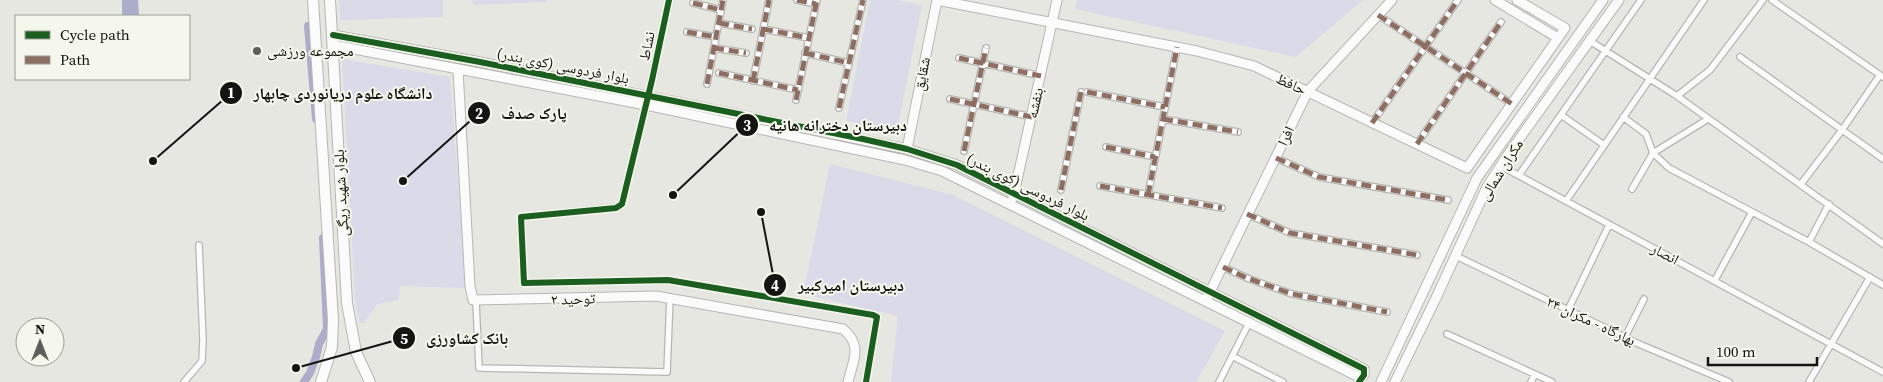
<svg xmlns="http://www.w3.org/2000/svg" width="1883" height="382" font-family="'Source Serif 4','Noto Naskh Arabic',serif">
<rect width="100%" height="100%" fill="#e7e7e2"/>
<path fill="#dadae8" d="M339 0H443V17L340 20Z
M472 0H547V2L473 5Z
M870 0H896L922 5 897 131 846 121Z
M1077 0H1363L1296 57 1075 9Z
M342 59 450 77 466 288 400 286 399 300 377 304 364 323H359L355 300Z
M830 164 953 195 1225 331 1196 382H891L898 316 803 294Z"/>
<path fill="#adadcb" d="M122 0H138L139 15H122Z"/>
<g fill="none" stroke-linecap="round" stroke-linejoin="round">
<path stroke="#adadcb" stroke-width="8" d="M308 26 316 119
M304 382 310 373 316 357 319 344 327 329 323 238"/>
<defs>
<path id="street" d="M797 0 816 4
M1772 0 1883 77
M693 3 721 10
M1378 15 1512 104
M719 23 752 29
M763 29 809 38
M687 32 716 37
M1590 41 1677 96 1883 244
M714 48 746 53
M805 53 849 63
M1740 57 1883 159
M959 58 1041 76
M719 73 798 90
M753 81 769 0
M707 84 723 0
M1087 92 1165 107
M648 96 669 0
M1677 96 1710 70 1763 0
M950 99 1032 117
M796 100 817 0
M646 105 622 204 619 207 521 217 524 283 668 280 873 315 877 317 866 382
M839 108 863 0
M1561 115 1604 145
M1623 117 1646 134 1653 153 1669 168 1809 242 1883 285
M1163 119 1238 132
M1372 123 1458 0
M1417 144 1501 22
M1106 147 1155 157
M964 151 986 48
M1276 158 1319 177 1448 200
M1501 166 1883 372
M1519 175 1641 0
M1801 184 1842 130 1880 75
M1100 186 1222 208
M1632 189 1653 153 1708 119
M1061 190 1081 92
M1148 195 1177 47
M1566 201 1704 0
M1247 214 1290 233 1417 255
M1809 242 1829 204
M1456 256 1639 344 1729 382
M1223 267 1247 278 1292 294 1387 312
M1715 280 1752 212
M476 302 479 368 667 372 670 297
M1568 310 1609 225
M1447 334 1552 382
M1625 337 1644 299
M1232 356 1283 382
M184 382 202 361 203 340 199 245
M1219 382 1249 323
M1531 382 1535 374
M1809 382 1870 277"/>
<path id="secondary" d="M937 0 1197 51 1254 66 1467 168 1565 28 1517 0
M1495 0 1558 38
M333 35 480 62 907 149 957 165 1364 369V375L1361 378 942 171 905 160 646 105 333 45
M458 70 470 286 473 300 656 296 843 329C863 345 853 361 848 382
M907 149 937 0
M1013 198 1057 0
M1208 296 1308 91 1392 0
M1381 382 1477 178 1603 0
M1395 382 1436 298 1487 187 1507 156 1619 0"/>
<path id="highway" d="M313 0 333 320 332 347 321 382
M330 0 347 303 356 352 370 382"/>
</defs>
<use href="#street" stroke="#b6b6b2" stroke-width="8"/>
<use href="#secondary" stroke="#b6b6b2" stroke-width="11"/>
<use href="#highway" stroke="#b6b6b2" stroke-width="12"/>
<use href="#street" stroke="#fbfbfb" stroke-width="5.5"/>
<use href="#secondary" stroke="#fbfbfb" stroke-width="9"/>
<use href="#highway" stroke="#fbfbfb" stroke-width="10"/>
<path stroke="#8d6e63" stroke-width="5" stroke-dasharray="10 5" stroke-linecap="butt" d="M797 0 816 4
M693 3 721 10
M1378 15 1512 104
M719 23 752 29
M763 29 809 38
M687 32 716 37
M714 48 746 53
M805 53 849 63
M959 58 1041 76
M719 73 798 90
M753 81 769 0
M707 84 723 0
M1087 92 1165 107
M950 99 1032 117
M796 100 817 0
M839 108 863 0
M1163 119 1238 132
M1372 123 1458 0
M1417 144 1501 22
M1106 147 1155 157
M964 151 986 48
M1276 158 1319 177 1448 200
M1100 186 1222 208
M1061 190 1081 92
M1148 195 1177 47
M1247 214 1290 233 1417 255
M1223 267 1247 278 1292 294 1387 312"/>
<defs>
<path id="cycleway" d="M669 0 652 80 622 204 616 208 521 217 524 283 668 280 873 315 877 317 866 382
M333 35 480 62 863 139 907 149 957 165 1364 369V375L1359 382"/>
</defs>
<use href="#cycleway" stroke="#f5f7ed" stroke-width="9"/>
<use href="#cycleway" stroke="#1b5e20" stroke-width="6"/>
</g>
<circle fill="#5e5e5a" stroke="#f5f7ed" stroke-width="2" cx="257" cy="51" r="5"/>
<g text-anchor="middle" stroke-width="4" stroke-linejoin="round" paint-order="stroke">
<g font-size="15" fill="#141511" stroke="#f5f7ed">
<text transform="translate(647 46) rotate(-78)" y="5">نشاط</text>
<text transform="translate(563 66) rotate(11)" y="5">بلوار فردوسی (کوی بندر)</text>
<text transform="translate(922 74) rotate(-79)" y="5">شقایق</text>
<text transform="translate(1291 84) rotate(25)" y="5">حافظ</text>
<text transform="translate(1035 103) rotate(-77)" y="5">بنفشه</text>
<text transform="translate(1286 136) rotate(-65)" y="5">افرا</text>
<text transform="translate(1501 170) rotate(-58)" y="5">مکران شمالی</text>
<text transform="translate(1028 187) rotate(26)" y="5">بلوار فردوسی (کوی بندر)</text>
<text transform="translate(341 193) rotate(-93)" y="5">بلوار شهید ریگی</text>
<text transform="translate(1665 254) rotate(28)" y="5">انصار</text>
<text transform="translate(573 299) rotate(-2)" y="5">توحید ۲</text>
<text transform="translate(1591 321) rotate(25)" y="5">بهارگاه - مکران ۲۴</text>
</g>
<g font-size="15" fill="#141511" stroke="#f5f7ed" text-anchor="start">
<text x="267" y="56">مجموعه ورزشی</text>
</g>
</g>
<path fill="none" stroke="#141511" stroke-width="2" d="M153 161L231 93M403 181L479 113M673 195L747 125M761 212L775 285M296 368L404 338"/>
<g fill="#141511" stroke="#f5f7ed" stroke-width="2">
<circle cx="153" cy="161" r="5"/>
<circle cx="403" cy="181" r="5"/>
<circle cx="673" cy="195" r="5"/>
<circle cx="761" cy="212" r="5"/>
<circle cx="296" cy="368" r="5"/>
<circle cx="231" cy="93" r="12"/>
<circle cx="479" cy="113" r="12"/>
<circle cx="747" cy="125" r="12"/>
<circle cx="775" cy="285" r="12"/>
<circle cx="404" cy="338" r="12"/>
</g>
<g font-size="15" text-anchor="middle" font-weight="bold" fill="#fff">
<text x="231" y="98">1</text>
<text x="479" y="119">2</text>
<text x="747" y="131">3</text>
<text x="775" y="291">4</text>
<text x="404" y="344">5</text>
</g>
<g font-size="16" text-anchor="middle" font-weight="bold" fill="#141511" stroke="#f5f7ed" stroke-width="4" stroke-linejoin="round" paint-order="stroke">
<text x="343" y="99">دانشگاه علوم دریانوردی چابهار</text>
<text x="534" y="119">پارک صدف</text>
<text x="838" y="131">دبیرستان دخترانه هانیه</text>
<text x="851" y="291">دبیرستان امیرکبیر</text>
<text x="467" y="344">بانک کشاورزی</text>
</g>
<rect x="15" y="15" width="175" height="65" fill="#f5f7ed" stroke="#9b9d95"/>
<rect x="25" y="31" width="25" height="8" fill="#1b5e20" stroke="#9b9d95"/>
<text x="60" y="40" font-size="15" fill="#141511">Cycle path</text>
<rect x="25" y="56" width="25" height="8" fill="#8d6e63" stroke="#9b9d95"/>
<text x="60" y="65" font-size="15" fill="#141511">Path</text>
<g transform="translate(40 342)"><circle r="24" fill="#f5f7ed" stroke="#9b9d95"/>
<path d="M0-4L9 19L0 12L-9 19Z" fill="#5e5e5a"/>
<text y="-8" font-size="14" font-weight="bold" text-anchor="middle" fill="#141511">N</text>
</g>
<path d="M1708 357v8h109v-8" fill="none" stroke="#141511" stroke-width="2.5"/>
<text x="1716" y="357" font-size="15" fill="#141511" stroke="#f5f7ed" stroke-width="4" paint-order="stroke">100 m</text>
</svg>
